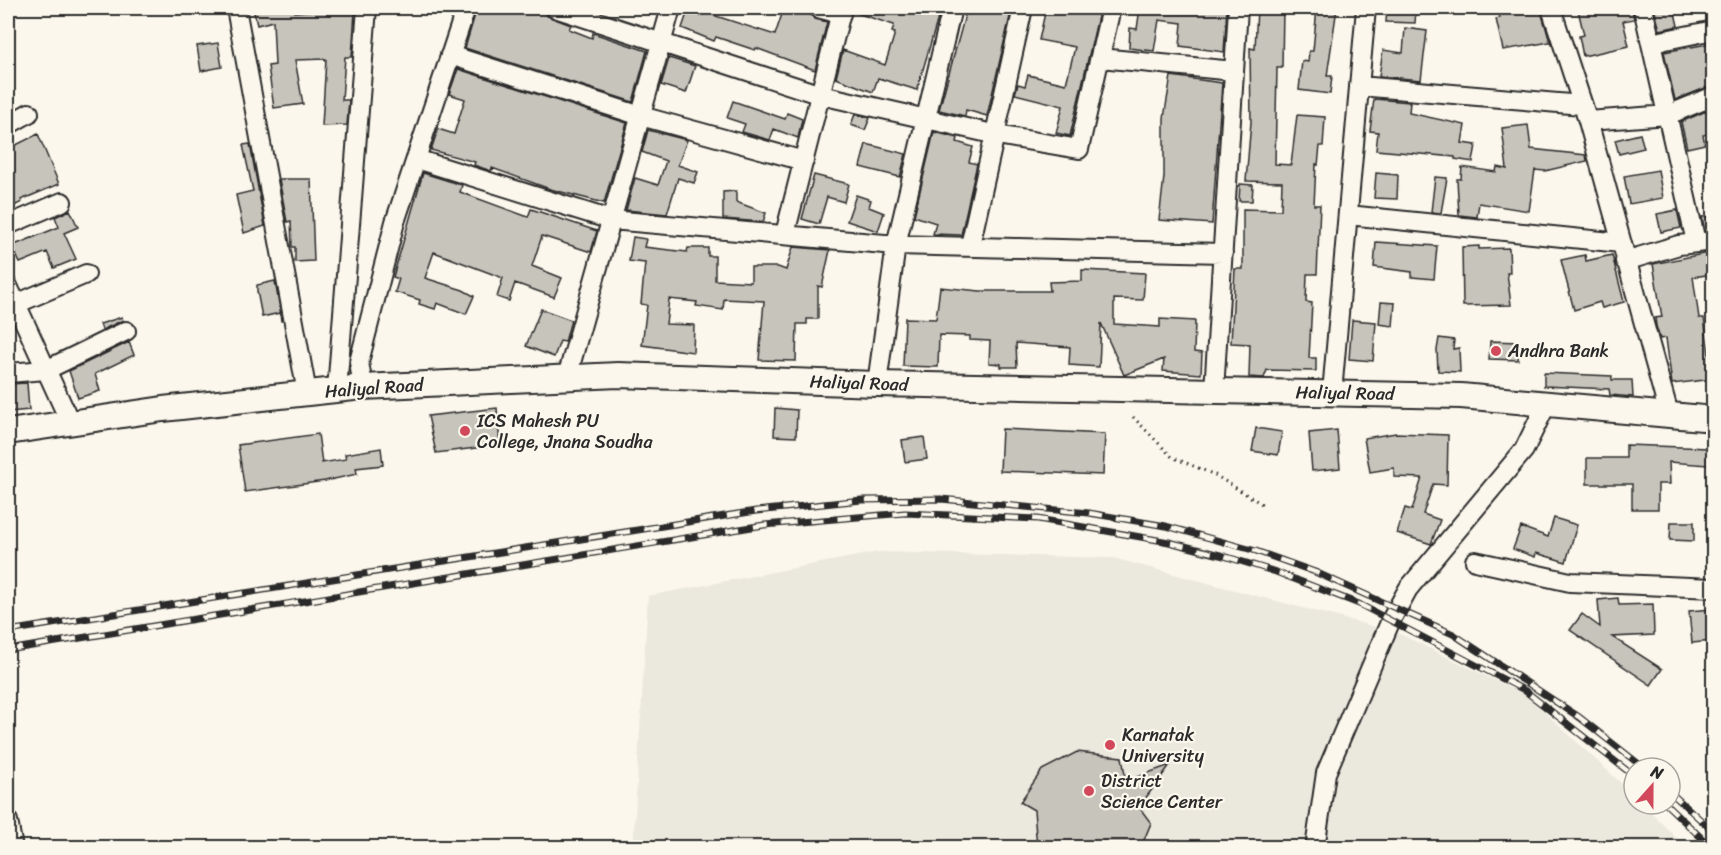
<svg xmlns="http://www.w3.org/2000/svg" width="1721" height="855" font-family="Sriracha,sans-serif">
<rect width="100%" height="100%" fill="#fbf7ec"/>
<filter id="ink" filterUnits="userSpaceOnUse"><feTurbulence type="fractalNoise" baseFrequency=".0167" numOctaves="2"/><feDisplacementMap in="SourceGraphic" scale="12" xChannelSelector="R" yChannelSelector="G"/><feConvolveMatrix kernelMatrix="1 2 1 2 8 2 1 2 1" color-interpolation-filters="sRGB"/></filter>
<g filter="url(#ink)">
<path fill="#ebe8de" d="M878 552 1113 558 1398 633 1527 696 1634 795V804H1643L1685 847 633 848 648 596Z"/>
<path fill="#c7c4bc" stroke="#2b2b2b" stroke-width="1.5" d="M253 8H295V12L347 8V10L355 11 352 57H345L342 100H349L347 125 322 126 326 59 295 60 303 104 274 108 268 66 275 65 273 21 257 25Z
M477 8H494L510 13 511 8H544L547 16 571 25 569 29 592 38 593 33 647 51 633 102 465 48Z
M689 8H719L716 16 775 35 784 8 808 12 815 19 827 22 815 70 756 48 755 50 716 37 714 41 682 28Z
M853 8H932L929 16 938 18 917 90 878 78 873 92 836 78 843 50 885 65 895 33 892 32 894 25 853 12Z
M967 8H1012L987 116 966 110 965 116 939 110Z
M1046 8H1100L1070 136 1056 133 1063 106 1015 94 1018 84 1025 86 1028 75 1066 84 1075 47 1039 40Z
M1140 8H1227L1224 52 1180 46 1182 23 1159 20 1154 51 1129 48 1130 28 1137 29Z
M1257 8H1283L1282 68H1277L1275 164 1291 165 1297 115 1325 117 1323 146H1320L1318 165 1316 164 1314 205H1320L1317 274H1307L1306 302 1312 303 1309 358H1316V371L1267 370 1264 378 1249 377 1250 344 1231 343 1235 269H1243V209L1281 210 1282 182 1246 181 1251 122 1250 48 1255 49Z
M1317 8H1337L1327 76H1332L1330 94 1299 90 1302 61 1308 62 1309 51H1313Z
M1387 8H1416L1415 23 1386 22Z
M1497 8H1540L1550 42 1503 50 1496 19 1500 18Z
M1590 8H1632L1634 19 1623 21 1629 46 1583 56 1579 36 1584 35 1578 10Z
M1654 8H1674L1678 26 1660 30Z
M1405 28 1427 31 1421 80 1379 76 1383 50 1403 53Z
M218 43 222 67 201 71 197 46Z
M1713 43V85L1675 100 1664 52Z
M669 58 695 66 686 93 661 85Z
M458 69 627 123 604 203 550 189 492 168 491 171 474 165 475 162 431 150 438 129 454 134 465 99 449 94Z
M1171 76 1222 83 1212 224 1159 220 1164 177V118Z
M1374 99 1410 102 1409 113 1465 125 1462 143 1476 145 1473 162 1455 159V157L1376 150 1378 132 1370 131Z
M733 101 785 119 787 113 802 119 798 138 774 129 770 140 742 132 745 124 727 118Z
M1713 108V133L1703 135 1705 144 1687 148 1681 122Z
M855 114 870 118 865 130 851 125Z
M1528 125 1531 149 1586 155 1587 161 1545 171 1535 170 1529 211 1479 203 1477 217 1459 215 1457 179H1461L1462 167 1496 172 1497 167 1507 169 1502 128Z
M648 130 687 140 678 165 698 172 694 183 678 178 667 214 626 210 635 178 658 185 666 161 642 152Z
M934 132 958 138 957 142 973 147 969 162 977 164 961 235 933 234 936 223 914 216Z
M38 134 59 184 21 200 22 202 8 209V171L12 170 8 161V149Z
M1640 134 1644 148 1619 154 1615 140Z
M250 144 265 226 244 233 236 195 253 191 243 145Z
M866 144 906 154 900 177 860 167Z
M1658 170 1663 198 1629 204 1624 176Z
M423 173 462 185 460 192 528 217 531 209 597 231 591 252 542 236 532 266 562 278 554 297 515 283 509 301 497 297 503 278 434 252 425 278 463 290 474 296 466 314 437 303 435 309 419 304 420 300 395 292 399 279 393 277Z
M1376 173 1398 175 1397 199 1374 198Z
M814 175 849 184 844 202 827 197 819 224 802 219Z
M1435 177 1447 178 1441 213 1431 212Z
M279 179H311L314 261 295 262V247H292L291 221 287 222Z
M1240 184 1253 185 1252 201H1239Z
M736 191V202L766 213 763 222 723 219V192Z
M856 195 871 200 869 207 884 213 878 231 847 221Z
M70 210 78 227 64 233 76 259 54 268 47 252 20 263 12 246 59 227 55 217Z
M1677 210 1681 228 1661 232 1657 214Z
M1713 216V230L1705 231 1702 217Z
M633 237 646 239 644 247 687 252 688 248H708V256H715V280L751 282V267H778L786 270 793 247 830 250 822 287 818 286V319H807V324H797L796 361 759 360 764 301 724 299 723 310 696 306 697 302 669 299 666 324 694 325 693 352 642 345 647 305 641 304 645 263 629 261Z
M1376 242 1437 246 1434 279 1412 277V272L1374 267Z
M1479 246V249L1509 248 1510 273H1507L1511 305 1463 306 1462 247Z
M1713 252V274L1693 277 1699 318H1704L1709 354H1713V379L1672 384 1666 338 1660 339 1656 326 1655 318 1662 317 1653 264Z
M1585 255 1586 261 1612 255 1624 302 1602 308 1600 302 1574 310 1561 260Z
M1082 270 1145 273 1143 300 1114 299V324L1160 327V319L1195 321 1194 352 1202 353 1201 374 1163 371 1164 359 1124 375 1101 323 1099 367 1069 365 1070 347 1016 343 1017 367H1001V364L989 363 990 341 970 340V336L939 335 938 367 903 366 905 318 936 319 940 287 980 291H1050L1049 282 1082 281Z
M275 281 282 321H281L280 313 262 317 257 291V285Z
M1381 302 1395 303 1393 326 1379 324Z
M541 309 571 320 565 342 560 341 554 357 526 346Z
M122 317 123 320 102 330 100 324Z
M1352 320 1376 322 1373 361 1349 359Z
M1439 338 1454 340 1453 349 1459 348 1460 372 1438 371 1437 350Z
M1490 341 1519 342 1518 360 1489 359Z
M129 342 134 355 95 374 100 391 78 398 69 371Z
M1544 373 1612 376V380H1632L1633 397 1610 395 1609 389 1544 386Z
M27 383 29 410 9 412 8 384Z
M497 408 500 445 436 453 428 416Z
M775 408 797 410 796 437 774 436Z
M1256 428 1282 432 1278 455 1252 451Z
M1002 429 1105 434 1103 475 1000 471Z
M1337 430 1340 468 1312 471 1309 433Z
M1396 433 1448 435 1447 485 1433 484 1423 514 1440 520 1431 544 1397 533 1405 508 1412 510 1422 478 1394 477V468L1370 472 1364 438Z
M318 434 322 463 346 459 345 454 381 448 383 465 356 468 357 474 325 481 245 492 238 445Z
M924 437 927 459 905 462 902 440Z
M1626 445 1709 448 1708 465 1669 462 1670 484H1658V509H1632V484H1587V458H1626Z
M1554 518 1577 525 1566 562 1536 553 1535 557 1513 549 1521 527 1548 537Z
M1671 522H1694V541L1670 540Z
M1618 598 1619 605 1653 604 1654 635 1612 637 1662 669 1651 685 1570 630 1582 614 1600 627 1598 600Z
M1713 609V641L1692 643 1689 611Z
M1077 752 1122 757 1126 781 1170 765 1139 807 1151 823 1144 840 1154 848H1037L1034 810 1020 802 1042 770Z"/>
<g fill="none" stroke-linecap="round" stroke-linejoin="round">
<defs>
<path id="minor" d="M236 8 307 393
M555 8 821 95 997 135 1079 149 1111 8
M818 8 841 14
M1551 8 1588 121 1669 414
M1643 8 1696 242
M1651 43 1714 30
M450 55 641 116 804 161
M1100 58 1234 71
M1359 86 1582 105
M1588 121 1668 115 1714 96
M8 125 29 113
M416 159 611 220 896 245 1223 253
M1348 215 1621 243
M8 225 62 202
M785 234 842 8
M970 246 1023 8
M1625 261 1679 245 1714 241
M8 286 70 422
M16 304 86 274
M8 373 46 370 126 331
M567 377 671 8
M877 384 896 245 952 8
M363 387 359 362 395 222 466 8
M337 390 367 8
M1214 391 1238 8
M1332 393 1366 8
M1475 561 1570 582 1714 588
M8 821 13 848
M1315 848 1326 773 1391 620 1408 589 1524 450 1547 403"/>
<path id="major" d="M8 432 163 409 363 387 618 375 877 384 1461 396 1714 419"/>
</defs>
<use href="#minor" stroke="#2b2b2b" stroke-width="22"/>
<use href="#major" stroke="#2b2b2b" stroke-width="28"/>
<path stroke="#2b2b2b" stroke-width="3" stroke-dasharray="1.5 4.5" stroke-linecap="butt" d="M1133 417 1172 457 1215 475 1265 506"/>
<use href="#minor" stroke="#fbf7ec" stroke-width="18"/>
<use href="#major" stroke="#fbf7ec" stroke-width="24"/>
<defs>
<path id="rail" d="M8 631 756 511 862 500 941 499 1089 513 1166 526 1256 551 1315 572 1453 634 1579 717 1644 768
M8 650 764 525 905 513 1038 519 1169 542 1224 556 1276 572 1359 604 1524 690 1634 776
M1670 792 1714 832
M1666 804 1712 848"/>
</defs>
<use href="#rail" stroke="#2b2b2b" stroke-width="7"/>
<use href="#rail" stroke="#fbf7ec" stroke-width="4.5" stroke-dasharray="14" stroke-linecap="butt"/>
</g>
</g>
<g fill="#d1495b" stroke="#fbf7ec" stroke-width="2">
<circle cx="1496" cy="351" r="6"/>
<circle cx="465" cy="431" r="6"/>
<circle cx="1110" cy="745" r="6"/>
<circle cx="1089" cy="791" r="6"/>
</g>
<g text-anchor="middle" stroke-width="4.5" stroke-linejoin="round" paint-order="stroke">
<g font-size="18" fill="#2b2b2b" stroke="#fbf7ec" text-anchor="start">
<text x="1508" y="357">Andhra Bank</text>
<text x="477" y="427">ICS Mahesh PU<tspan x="477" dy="21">College, Jnana Soudha</tspan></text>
<text x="1122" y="741">Karnatak<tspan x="1122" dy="21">University</tspan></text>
<text x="1101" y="787">District<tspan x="1101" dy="21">Science Center</tspan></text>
</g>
<g font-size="18" fill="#2b2b2b" stroke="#fbf7ec">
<text transform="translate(859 383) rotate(2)" y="6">Haliyal Road</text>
<text transform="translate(374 388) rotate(-4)" y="6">Haliyal Road</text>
<text transform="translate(1345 393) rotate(1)" y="6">Haliyal Road</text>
</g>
</g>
<rect width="1721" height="855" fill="none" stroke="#fbf7ec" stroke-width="30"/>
<rect x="15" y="15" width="1691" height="825" fill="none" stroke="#2b2b2b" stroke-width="2" filter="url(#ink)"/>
<g transform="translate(1652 786) rotate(21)"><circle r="28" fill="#fbf7ec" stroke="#a8a59f" stroke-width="1.5"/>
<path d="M0-4.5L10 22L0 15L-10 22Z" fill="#d1495b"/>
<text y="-9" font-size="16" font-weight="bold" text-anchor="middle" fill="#2b2b2b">N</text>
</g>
</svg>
